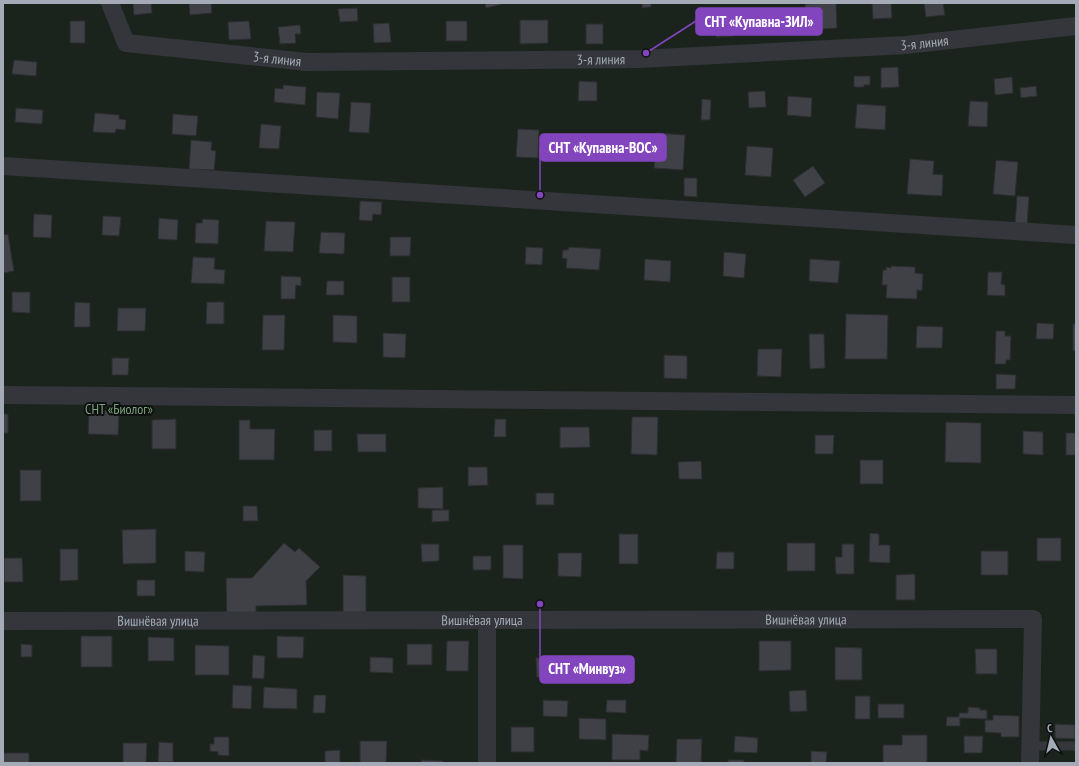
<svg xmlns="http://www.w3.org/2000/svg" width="1079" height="766" font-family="'PT Sans Narrow',sans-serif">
<rect width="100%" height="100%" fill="#131415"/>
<path fill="#1b241c" d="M3 3H1076V763H3Z"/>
<path fill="#3f4146" stroke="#2d2d32" d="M133 3H151L152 13 134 15Z
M189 3H211L212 13 190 15Z
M485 3H503V4L486 8Z
M642 3H651V7L642 8Z
M822 3H836L837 28 807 30 805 4Z
M872 3H891L892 18 873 19Z
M924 3H943L945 15 926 17Z
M357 8 358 21 340 22 338 9Z
M733 17 734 36 716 37 715 18Z
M520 20H548V43L520 44Z
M70 21H85V43H70Z
M249 21 251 39 229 40 228 22Z
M446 21H467V41H446Z
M389 23 391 42 374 43 373 24Z
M586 24H603V44H586Z
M300 25 301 34H295L296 43 280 44 278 27Z
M14 60 37 62 36 76 12 74Z
M898 67 899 87 881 88V68Z
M854 76H870V85H864V87H854Z
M1012 77 1013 93 995 95 994 79Z
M579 81 597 82V101H578Z
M283 85 306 87 305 105 274 102 275 88 283 89Z
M1036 86 1037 96 1021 98 1020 88Z
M765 91 766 107 749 108 748 92Z
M317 92 340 93 338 119 316 117Z
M788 96 812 98 811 117 787 115Z
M702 99 711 100 710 120H701Z
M970 101 988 102 987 127 968 126Z
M351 102 371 103 369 133 349 132Z
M857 104 886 106 885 130 855 128Z
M16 108 43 110 42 124 15 122Z
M95 113 119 115V119L126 120 125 130 116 129 115 133 93 132Z
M173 114 198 116 196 136 172 134Z
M261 124 281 126 279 149 259 148Z
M518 129 539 130 538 158 516 157Z
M656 133 685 135 683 170 654 168Z
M191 140 212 142 211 150 216 151 214 170 189 169Z
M747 146 773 148 771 177 745 175Z
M910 159 934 161 933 174 943 175 942 196 907 194Z
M996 160 1018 162 1015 196 993 194Z
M813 166 825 183 805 197 793 180Z
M684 178H697V197L684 196Z
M1017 196 1029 197 1027 226 1015 225Z
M360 201 382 202 381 215 373 214 372 221 359 220Z
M34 214 52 215 51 238 33 237Z
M103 216 121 217 119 236 102 235Z
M159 218 178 220 177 240 158 239Z
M203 219 219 220 218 244 195 243 196 223H202Z
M266 221 295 222 293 252 264 251Z
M321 232 345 233 344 254 319 253Z
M8 234 14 271 3 273V235Z
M390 237H411L410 256H390Z
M526 247 543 248 542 265 525 264Z
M569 247 601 249 599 270 566 268 567 259 562 258 563 250H568Z
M724 252 746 254 744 278 723 276Z
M193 257 215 258 214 269 225 270 224 284 191 283Z
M645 259 671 261 670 282 644 280Z
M810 259 840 261 838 283 809 281Z
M891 266 915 267V273L923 274 922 291 917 290V299L886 298 887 285H882L883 270H886V267L891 268Z
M988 272H1002L1001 284 1005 285V296L987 295Z
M281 276 301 277V286L296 285 295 299H281Z
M392 277H410V302H392Z
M327 281H344V295H326Z
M12 292H30V313L12 312Z
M75 302 90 303V327H74Z
M207 302H224V324H206Z
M118 308H146L145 331H117Z
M846 314 888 315 887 359H845Z
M263 315H285L284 350H262Z
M333 315 357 316V343L333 342Z
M1037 323 1054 324 1053 339H1036Z
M1073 324H1076V351H1073Z
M917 326 943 327 942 348H916Z
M996 331H1005V336H1011L1010 360H1006V364H995Z
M383 333 406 334 405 358 383 357Z
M809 334H824L825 368 810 369Z
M758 349H782L781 377 757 376Z
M664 355 687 356V379L664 378Z
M112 358H129L128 375H112Z
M996 374 1016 375 1015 389H996Z
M89 410 119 411 118 435 88 434Z
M3 414H8V433H3Z
M632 417H658L657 455 631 454Z
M176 419V449H152V420Z
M495 419H506V437H494Z
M239 420H250V429H275L274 460H239Z
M946 422 981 423V463L945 462Z
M560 427H589L590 447 560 448Z
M314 430H332V451H314Z
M1023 431 1043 432V455L1023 454Z
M1066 433H1076V455H1066Z
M357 434H386V452H358Z
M815 435H834L833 454H815Z
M860 460H883V484H860Z
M701 461 702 479H679L678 462Z
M468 467H487L488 485 468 486Z
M20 470H41V501H20Z
M443 487V509L418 508V488Z
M536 493H554V505H536Z
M243 506H257L258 521H243Z
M432 510H449V521L432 522Z
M156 529V563L123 564 122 530Z
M870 533 879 534V545H890V563L869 562Z
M619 534H638V564H619Z
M1037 538H1061V561H1037Z
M284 543 295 552 299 548 320 567 306 581 307 605 256 606V618H227L226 578H252Z
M787 543H815V571H787Z
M421 544H439V561L422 562Z
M842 544H854V574H836L835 557H842Z
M503 545H523V579L503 578Z
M60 549H78V580L60 581Z
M185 551 205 552 204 572 185 571Z
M981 551H1008V575H981Z
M717 552H734V569H716Z
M558 553H582L581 577 558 576Z
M473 556H491V570H473Z
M4 558H22L23 582H4Z
M915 574V600H896V575Z
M343 575 366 576V615H343Z
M137 580H155V596H137Z
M81 636H112V667H81Z
M277 636 304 637 303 658H277Z
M148 637 174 638V661H148Z
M447 641H469L468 671H446Z
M759 641H791V670L759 671Z
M21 644 32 645V657H21Z
M407 644H432V665H407Z
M195 645 229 646V675H195Z
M835 647 862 648V680H835Z
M975 649H997V674H976Z
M253 655 265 656 264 679 252 678Z
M370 657 393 658V673L370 672Z
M536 658H555V677H537Z
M233 685 252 686 251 709 232 708Z
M264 687 297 689V709L263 708Z
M806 690 807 711 790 712 789 691Z
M314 695H326L325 713H313Z
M855 696H870V719H855Z
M543 700 568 701 567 717 543 716Z
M607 700H626V713L606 712Z
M878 704H904V718H878Z
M968 707 980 708V710H987V719L960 718V726H946L947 717H959V713H968Z
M993 715 1019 716V737H1001V733L985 732V720H993Z
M579 718 606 719V740L579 739Z
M1055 724 1075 725V739L1055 738Z
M511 727H534V752H511Z
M612 734 649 735 648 751 640 750V760H612Z
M902 735H927V763H883V745H902Z
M735 736 758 738 757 753 734 752Z
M964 736H983L982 753H964Z
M214 737H229V756L218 755V752L210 751V744H214Z
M677 739H702L701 763H676Z
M360 741H387L386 763H360Z
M159 742 173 743V762H158Z
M123 743H147L146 763H123Z
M340 750V763H325V751Z
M811 751 827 752 826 763H811Z
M3 753H29V763H3Z
M421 760 443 761V763H421Z
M728 760H744V763H728Z"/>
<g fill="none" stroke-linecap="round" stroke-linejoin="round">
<path stroke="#34363b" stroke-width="9" d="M1031 746H1076"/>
<g stroke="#34363b" stroke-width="18">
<path id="s1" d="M110 3 126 43 307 62 640 59 906 45 1076 26"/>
<path d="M3 166 1076 235"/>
<path d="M3 395 1076 405"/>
<path id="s2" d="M3 621 1033 619 1030 763"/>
<path d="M487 763V620"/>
</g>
</g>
<g text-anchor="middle" stroke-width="4" stroke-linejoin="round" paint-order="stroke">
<g font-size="14" fill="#a4abb7" stroke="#0e0f10">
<text dy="5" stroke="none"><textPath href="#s1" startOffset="843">3-я линия</textPath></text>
<text dy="5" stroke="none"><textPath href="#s1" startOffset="195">3-я линия</textPath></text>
<text dy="5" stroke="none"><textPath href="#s1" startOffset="519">3-я линия</textPath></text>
<text dy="5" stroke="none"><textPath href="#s2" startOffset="479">Вишнёвая улица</textPath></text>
<text dy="5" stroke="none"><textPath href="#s2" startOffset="803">Вишнёвая улица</textPath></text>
<text dy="5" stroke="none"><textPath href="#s2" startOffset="155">Вишнёвая улица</textPath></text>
</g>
<g font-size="14" fill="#79a479" stroke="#0e0f10">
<text x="119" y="414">СНТ «Биолог»</text>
</g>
</g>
<path fill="none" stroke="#8345bd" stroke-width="1.5" d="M646 53L696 21M540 195L540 147M540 604L540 669"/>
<g fill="#8345bd" stroke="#0e0f10" stroke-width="1.5">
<circle cx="646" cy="53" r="4"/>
<circle cx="540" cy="195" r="4"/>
<circle cx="540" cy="604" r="4"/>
</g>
<g fill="#8345bd" stroke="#8345bd" stroke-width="1.5">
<rect x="696" y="8" width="126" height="27" rx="4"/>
<rect x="540" y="134" width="126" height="27" rx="4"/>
<rect x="540" y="656" width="94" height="27" rx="4"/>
</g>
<g font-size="15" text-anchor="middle" font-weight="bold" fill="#fff">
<text x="759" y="27">СНТ «Купавна-ЗИЛ»</text>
<text x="603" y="153">СНТ «Купавна-ВОС»</text>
<text x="587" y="674">СНТ «Минвуз»</text>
</g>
<rect width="1079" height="766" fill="none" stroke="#a4abb7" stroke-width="8"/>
<g transform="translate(1051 738) rotate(352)" stroke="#0e0f10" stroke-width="3" paint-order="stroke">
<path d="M0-3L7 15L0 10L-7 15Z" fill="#a4abb7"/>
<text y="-6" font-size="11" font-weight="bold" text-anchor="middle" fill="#a4abb7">С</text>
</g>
</svg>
